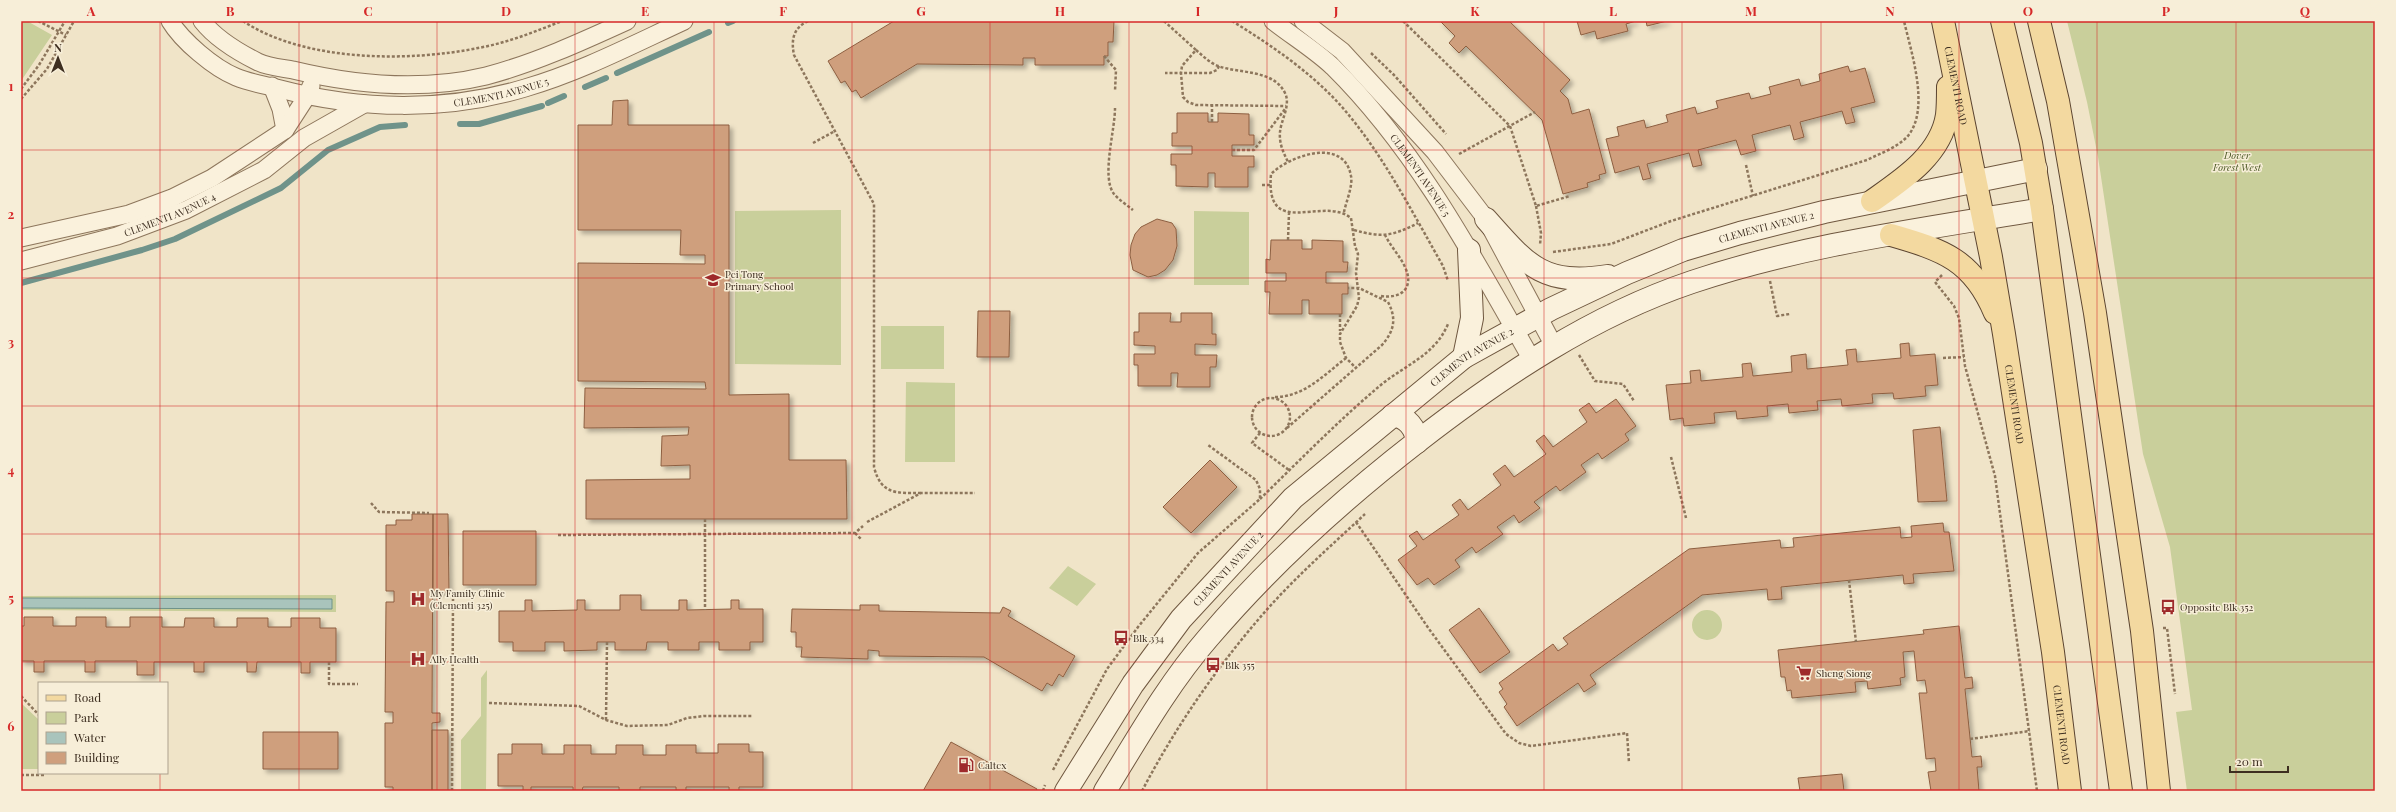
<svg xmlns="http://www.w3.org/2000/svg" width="2396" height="812" font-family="'Playfair Display',serif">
<defs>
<filter id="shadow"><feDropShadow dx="3.5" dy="3.5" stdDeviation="2" flood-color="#0004"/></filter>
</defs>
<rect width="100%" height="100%" fill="#f0e4c8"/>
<path fill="#c9cf9b" d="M21 21H27L52 35 21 81Z
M2067 21H2375V791H2187L2176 712 2192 710 2170 547 2143 454 2098 157 2087 102Z
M841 210V365L735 364V211Z
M1194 211 1249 212V285H1194Z
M881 326H944V369H881Z
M906 382 955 383V462H905Z
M1068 566 1096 584 1077 606 1049 588Z
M336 595V612L21 610V596Z
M1692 625a15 15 0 1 1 30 0a15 15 0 1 1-30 0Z
M487 670 486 791H461V740L481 716V678Z
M21 703 39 720V769H21Z"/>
<path fill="#a9c4bc" stroke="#6f938a" d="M21 598 332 599V609L21 608Z"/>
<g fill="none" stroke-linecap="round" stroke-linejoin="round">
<path stroke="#6f938a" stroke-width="6" d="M728 23 733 21
M617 73 709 32
M585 87 606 78
M548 103 564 96
M460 124H479L542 106
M21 283 142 250 175 239 281 188 328 150 380 127 405 125"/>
</g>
<path fill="#cf9f7d" stroke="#8d5f41" filter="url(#shadow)" d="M894 21H1114L1113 42H1108V56H1104V65H1035V58H1023V65L917 64 861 98 856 90 852 92 845 81 841 83 828 61Z
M1440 21H1509L1570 80 1560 91 1568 99 1572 114 1589 109 1606 173 1599 175 1600 179 1587 183 1588 187 1563 194 1542 120 1466 46 1459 53 1449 43 1455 36Z
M1577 21H1636L1626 24 1628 31 1597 39 1595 31 1581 35Z
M1646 21H1667L1647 26Z
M1848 66 1850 72 1865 68 1875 102 1851 108 1855 122 1846 124 1842 111 1800 122 1804 137 1794 140 1790 125 1752 135 1756 151 1741 155 1736 140 1698 150 1702 165 1693 167 1689 153 1647 164 1651 178 1643 180 1639 166 1615 173 1606 139 1619 136 1617 127 1644 120 1646 128 1668 122 1666 115 1695 107 1697 114 1718 108 1716 101 1749 93 1751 99 1771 94 1769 87 1799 79 1801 86 1820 81 1819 74Z
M628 100V125H729V395L789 394V460H846L847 519H586V480L690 479V465L661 466 662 436 688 435 689 427 584 428 585 388 706 389 705 382 578 381V263L705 264V255H680L681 230H578V125H612L613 101Z
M1177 113H1208V122H1218V113L1249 114V135H1254V145H1232V156H1254V167H1248V187H1215V173H1208V187L1176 186V165H1171V154H1192V146H1172V133H1177Z
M1157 219 1172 223 1176 229 1177 246 1173 260 1165 270 1157 275 1148 277 1133 270 1130 255 1131 245 1135 234 1141 227Z
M1271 240H1302V249H1312V240L1343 241V262H1348L1347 272H1326V283H1348V294H1342V314H1309V300H1302V314H1269L1270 292H1265V281H1286V273H1266V259L1270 260Z
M978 311H1010L1009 357H977Z
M1139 313H1171L1170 322H1181V313H1212V334H1216V345L1195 344V355H1217L1216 367H1210V387H1177L1178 373H1171V386H1138V365H1134V354H1155V346L1134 345V332H1139Z
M1909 343 1910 356 1935 354 1938 385 1925 386 1926 396 1894 399 1893 393 1872 394 1873 403 1842 406 1841 399 1817 401 1818 410 1789 413 1788 404 1767 406 1768 416 1737 419 1736 411 1714 413 1715 423 1684 426 1683 418 1670 420 1666 385 1691 383 1690 371 1700 370 1701 381 1743 377 1742 364 1751 363 1753 376 1792 372 1791 356 1806 354 1807 369 1848 365 1846 350 1856 349 1857 362 1901 358 1900 344Z
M1616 399 1636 426 1625 434 1629 440 1602 459 1598 453 1581 465 1586 472 1560 491 1556 486 1534 502 1540 508 1519 523 1514 515 1497 527 1503 534 1476 553 1472 547 1455 560 1460 567 1434 585 1428 578 1417 585 1398 560 1417 546 1409 536 1417 531 1423 540 1459 515 1452 505 1460 499 1468 510 1501 485 1493 474 1505 465 1514 477 1546 454 1536 441 1544 435 1553 447 1587 422 1579 410 1589 403 1596 413Z
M1940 427 1947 501 1918 502 1913 430Z
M1210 460 1237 487 1191 533 1163 507Z
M412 514H433L432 713H440V722L432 723V791H393V787H385V723H393V712H385L386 602H394V591H386V525H396V520H412Z
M433 514H448L449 592H433Z
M1943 523 1944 532H1949L1954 571 1913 574 1914 583 1904 584 1903 575 1781 587 1782 599 1768 600 1767 589 1702 595 1590 675 1596 684 1584 692 1578 683 1517 726 1504 707 1507 704 1499 692 1503 689 1499 683 1553 644 1558 651 1568 644 1563 638 1689 549 1780 540 1781 548 1794 547 1793 538 1900 527 1901 538 1912 537 1911 526Z
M463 531H536V585H463Z
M620 595H641V610H679V600H687V610L731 609V600H739V609H763V642H750V650H719V642H699V650H668V642H647L646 650H615V642H597V650L564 651V642H545V651H513V642H499V611H525V600H532V611L577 610V600H585V610H620Z
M860 605H879V611L1000 613 1003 607 1011 611 1008 616 1075 656 1063 677 1059 674 1052 686 1047 683 1042 691 984 657 879 656V651L868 650V659L801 657 802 647H796V632H791L792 609 860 610Z
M1479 608 1510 652 1480 673 1449 630Z
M24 617H53V626H76V617H106V627H130V617H162V627H184L185 618H214V627H237V618H268V627H291V618H320V628H336V662H310V673H301V662H257L256 672H247V662H204V672H194V662H154V675H137V661H95V672H85V661H44V672H34V661H21V626H24Z
M1959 626 1965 678 1972 677 1973 688 1965 689 1972 757 1981 756 1982 767H1977L1979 791H1931L1928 772 1936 771 1935 758 1926 759 1919 693H1927L1925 680 1917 681 1914 651 1903 652 1905 677 1900 678 1901 685 1868 689 1867 681 1855 682 1856 692 1792 698 1791 690 1787 691 1785 677H1781L1778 650 1924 634 1923 630Z
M432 730H448V791H432Z
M263 732H338V769H263Z
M951 742 1037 789 1036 791H923Z
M512 744H542V754H564V745H591V754H616V745H643V755H666V745H696V753H718V744H749V752H763V787H739V791H729V787H686V791H676V787H640V791H619V787H583L582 791H573V787H531V791H523V786H498V754H512Z
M1842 774 1844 791H1800L1798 778Z"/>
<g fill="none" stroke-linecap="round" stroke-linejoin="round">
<defs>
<g id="minor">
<path id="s1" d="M170 21C182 41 214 68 236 77 250 83 266 85 280 89 360 110 445 112 525 88 580 72 632 45 684 21"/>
<path d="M202 21C216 39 238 52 258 62 268 67 282 68 293 70 355 85 424 91 486 76 535 63 581 42 627 21"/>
<path id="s2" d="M1273 21C1292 36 1315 50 1333 67 1417 150 1474 258 1532 360"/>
<path d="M1303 21 1342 51 1435 152 1486 219 1554 346"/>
<path d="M272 86 281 109 285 130"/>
<path d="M21 238 129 214 172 198 212 178 285 130 307 96 311 86"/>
<path id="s3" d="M21 261 117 236 186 210 264 170 304 138 364 104"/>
</g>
<g id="secondary">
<path d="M1486 219C1527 265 1542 286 1608 276"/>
<path d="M1464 357 1472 318 1469 250"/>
<path d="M1393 415C1407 417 1416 428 1417 442"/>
<path id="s4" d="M1066 791 1133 684 1181 619 1293 498 1464 357 1551 309 1627 273 1683 250 1740 233 1824 212 2036 169"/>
<path d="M1105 791C1137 739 1168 684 1208 638 1271 564 1342 500 1418 441 1502 376 1591 316 1692 282 1805 244 1925 229 2042 209"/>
</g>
<g id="primary">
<path id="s5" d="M1943 21 1991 257 2004 334 2053 652 2070 791"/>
<path d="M2002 21 2031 143 2042 209 2121 791"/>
<path d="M2039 21 2058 101 2095 313 2142 631 2159 791"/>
<path d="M1872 201C1902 180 1941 155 1947 115 1948 106 1948 96 1948 87"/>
<path d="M1891 235C1943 250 1973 260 1995 313"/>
</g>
</defs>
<use href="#minor" stroke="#8d765c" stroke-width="19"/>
<use href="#secondary" stroke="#6f573f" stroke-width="24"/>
<use href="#primary" stroke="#5b4430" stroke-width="24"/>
<path stroke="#8d765c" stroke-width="2.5" stroke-dasharray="3 2" stroke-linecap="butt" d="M38 21 66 35
M243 21C304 62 409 62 478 48 507 43 534 32 562 21
M808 21C793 28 791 40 794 55L874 204V467C881 495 897 493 921 493
M1164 21 1196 50 1182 66 1181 73H1165
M1232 21C1271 45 1312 73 1342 107 1383 154 1412 212 1443 266L1448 281
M1403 21 1510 126 1536 206 1570 196
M1196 50C1203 56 1210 63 1218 66 1240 74 1273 69 1285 93 1291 105 1281 120 1280 132 1279 143 1283 152 1288 162
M1371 53 1394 75 1446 134
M1104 56 1116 70 1115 91
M1219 66 1217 70 1210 73H1181L1183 97 1188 102 1196 105 1286 106
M21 89 39 65 65 21
M21 99 47 69 74 21
M1115 108C1115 131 1101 177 1114 194 1119 200 1127 205 1133 210
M1212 122V105
M813 143 835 131
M1232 150H1254L1285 109
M1459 154 1535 112
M1746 165 1753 196
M1262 185H1270
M1536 206 1541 233 1540 245
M1344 212C1346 202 1353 186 1351 176 1344 136 1289 156 1271 174 1265 241 1322 195 1351 218L1355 246 1358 254 1356 273 1359 298 1357 306 1340 334V342L1346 358 1356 368
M1354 230C1381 238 1393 236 1418 223
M1288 240 1289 213
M1553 252 1611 244 1671 221 1867 160C1881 153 1896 148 1907 137 1931 110 1911 52 1904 21
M1942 275 1935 282 1954 306 1959 318 1965 366 1995 476 2037 791
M1770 281 1777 316 1790 314
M1381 296C1400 299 1415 289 1405 267 1400 256 1391 247 1385 235
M1340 314V331
M1579 355 1595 381 1623 384 1634 401
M1943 358 1964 357
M1275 397C1304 397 1324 375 1346 358
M1252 417a19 19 0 1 1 38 0a19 19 0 1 1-38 0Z
M1287 428 1382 345C1394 331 1397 319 1388 302L1359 288H1348
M1260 433 1252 443 1289 470
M1671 457 1686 518
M1260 499C1299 461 1340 419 1382 384 1407 364 1435 355 1448 324
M371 503 379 512 429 513
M705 519V610
M867 522 921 493H975
M1356 522 1429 629 1506 734 1519 743 1531 746 1627 733 1629 763
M855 533 862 540
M558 535 855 533 863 526
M1849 580 1856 642
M2163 628H2167L2175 694
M329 662V684H358
M21 696 39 715
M489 703 579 706 606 720 627 726 668 725 687 718 704 716H753
M606 720 607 642
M1970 739 2030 731
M1053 770 1107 669 1138 627 1198 553 1260 499V489L1256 480 1208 445
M21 775H44V773
M452 791 453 599
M1043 791 1045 785
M1142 791C1177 724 1221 661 1271 605 1300 573 1333 544 1365 514"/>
<use href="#minor" stroke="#faf1dc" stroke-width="17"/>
<use href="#secondary" stroke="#faf1dc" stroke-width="22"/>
<use href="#primary" stroke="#f3d9a0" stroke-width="22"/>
</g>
<path fill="none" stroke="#d62828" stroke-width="1" stroke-opacity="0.55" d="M160 21V683M299 21V791M437 21V791M575 21V791M714 21V791M852 21V791M990 21V791M1129 21V791M1267 21V791M1406 21V791M1544 21V791M1682 21V791M1821 21V791M1959 21V791M2097 21V791M2236 21V791M21 150H2375M21 278H2375M21 406H2375M21 534H2375M21 662H2375M160 773V791"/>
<defs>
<symbol id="school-bare" viewBox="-9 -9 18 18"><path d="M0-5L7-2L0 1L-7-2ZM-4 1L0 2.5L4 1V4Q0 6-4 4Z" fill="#9e2a2b" stroke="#f7eed8" stroke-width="2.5" paint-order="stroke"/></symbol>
<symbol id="hospital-bare" viewBox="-9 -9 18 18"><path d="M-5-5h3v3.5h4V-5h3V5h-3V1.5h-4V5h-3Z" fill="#9e2a2b" stroke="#f7eed8" stroke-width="2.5" paint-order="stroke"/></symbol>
<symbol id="bus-bare" viewBox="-9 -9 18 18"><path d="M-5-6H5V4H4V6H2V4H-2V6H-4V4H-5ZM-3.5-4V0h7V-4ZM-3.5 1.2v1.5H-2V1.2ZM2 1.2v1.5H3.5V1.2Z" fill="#9e2a2b" stroke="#f7eed8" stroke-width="2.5" paint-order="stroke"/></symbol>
<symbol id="supermarket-bare" viewBox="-9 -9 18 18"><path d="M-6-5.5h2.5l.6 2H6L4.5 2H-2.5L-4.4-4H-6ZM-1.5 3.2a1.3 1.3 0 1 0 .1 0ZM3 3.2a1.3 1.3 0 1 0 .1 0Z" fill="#9e2a2b" stroke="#f7eed8" stroke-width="2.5" paint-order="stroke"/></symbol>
<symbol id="fuel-bare" viewBox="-9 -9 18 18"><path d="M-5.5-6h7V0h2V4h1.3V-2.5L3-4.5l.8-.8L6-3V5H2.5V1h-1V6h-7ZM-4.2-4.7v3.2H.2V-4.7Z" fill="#9e2a2b" stroke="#f7eed8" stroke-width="2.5" paint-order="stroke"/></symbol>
</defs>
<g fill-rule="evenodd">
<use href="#school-bare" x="702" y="269" width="22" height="22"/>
<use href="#hospital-bare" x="407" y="588" width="22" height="22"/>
<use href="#bus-bare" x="2157" y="596" width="22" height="22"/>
<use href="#bus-bare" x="1110" y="627" width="22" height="22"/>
<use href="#hospital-bare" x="407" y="648" width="22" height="22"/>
<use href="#bus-bare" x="1202" y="654" width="22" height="22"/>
<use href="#supermarket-bare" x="1793" y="662" width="22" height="22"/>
<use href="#fuel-bare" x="955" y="754" width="22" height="22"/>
</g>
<g text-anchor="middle" stroke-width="3" stroke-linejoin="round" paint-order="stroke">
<g font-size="10" fill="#3d2e20" stroke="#f7eed8">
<text dy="4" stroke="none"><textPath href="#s5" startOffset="66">CLEMENTI ROAD</textPath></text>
<text dy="4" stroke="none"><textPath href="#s1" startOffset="357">CLEMENTI AVENUE 5</textPath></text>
<text dy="4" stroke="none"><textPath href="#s2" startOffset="215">CLEMENTI AVENUE 5</textPath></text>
<text dy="4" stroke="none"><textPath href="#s3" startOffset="156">CLEMENTI AVENUE 4</textPath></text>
<text dy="4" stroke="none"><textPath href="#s4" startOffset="924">CLEMENTI AVENUE 2</textPath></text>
<text dy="4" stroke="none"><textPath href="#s4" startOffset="600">CLEMENTI AVENUE 2</textPath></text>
<text dy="4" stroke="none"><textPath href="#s5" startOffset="390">CLEMENTI ROAD</textPath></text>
<text dy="4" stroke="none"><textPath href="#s4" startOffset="276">CLEMENTI AVENUE 2</textPath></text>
<text dy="4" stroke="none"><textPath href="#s5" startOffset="714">CLEMENTI ROAD</textPath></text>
</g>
<g font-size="10" font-style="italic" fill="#4d5a26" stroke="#f7eed8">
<text x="2237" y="159">Dover<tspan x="2237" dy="12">Forest West</tspan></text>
</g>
<g font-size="10" fill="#3d2e20" stroke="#f7eed8" text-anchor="start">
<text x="725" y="278">Pei Tong<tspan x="725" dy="12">Primary School</tspan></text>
<text x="430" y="597">My Family Clinic<tspan x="430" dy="12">(Clementi 325)</tspan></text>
<text x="2180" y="611">Opposite Blk 352</text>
<text x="1133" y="642">Blk 334</text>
<text x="430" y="663">Ally Health</text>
<text x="1225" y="669">Blk 355</text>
<text x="1816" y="677">Sheng Siong</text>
<text x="978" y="769">Caltex</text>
</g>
</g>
<rect width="2396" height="812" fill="none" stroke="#f7eed8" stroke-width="44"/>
<rect x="38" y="682" width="130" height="92" fill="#f7eed8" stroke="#ada18e"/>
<rect x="46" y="695" width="20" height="6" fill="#f3d9a0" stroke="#ada18e"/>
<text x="74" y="702" font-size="12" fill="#3d2e20">Road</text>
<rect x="46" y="712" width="20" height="12" fill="#c9cf9b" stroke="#ada18e"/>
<text x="74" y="722" font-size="12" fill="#3d2e20">Park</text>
<rect x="46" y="732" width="20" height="12" fill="#a9c4bc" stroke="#ada18e"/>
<text x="74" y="742" font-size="12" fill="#3d2e20">Water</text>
<rect x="46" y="752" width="20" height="12" fill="#cf9f7d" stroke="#ada18e"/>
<text x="74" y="762" font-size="12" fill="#3d2e20">Building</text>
<g transform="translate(58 58)" stroke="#f7eed8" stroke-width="3" paint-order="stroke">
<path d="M0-3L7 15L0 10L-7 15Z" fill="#3d2e20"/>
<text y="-6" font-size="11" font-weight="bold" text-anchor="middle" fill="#3d2e20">N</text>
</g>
<path d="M2230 766v6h58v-6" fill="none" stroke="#3d2e20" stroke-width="2"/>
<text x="2236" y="766" font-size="12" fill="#3d2e20" stroke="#f7eed8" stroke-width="3" paint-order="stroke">20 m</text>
<rect x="22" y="22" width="2352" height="768" fill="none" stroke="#d62828" stroke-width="1.5"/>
<g font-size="13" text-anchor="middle" font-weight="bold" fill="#d62828">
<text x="91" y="16">A</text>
<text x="230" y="16">B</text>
<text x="368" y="16">C</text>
<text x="506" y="16">D</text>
<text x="645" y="16">E</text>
<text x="783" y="16">F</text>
<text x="921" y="16">G</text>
<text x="1060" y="16">H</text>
<text x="1198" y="16">I</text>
<text x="1336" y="16">J</text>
<text x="1475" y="16">K</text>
<text x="1613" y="16">L</text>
<text x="1751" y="16">M</text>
<text x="1890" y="16">N</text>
<text x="2028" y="16">O</text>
<text x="2166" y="16">P</text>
<text x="2305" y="16">Q</text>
<text x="11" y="91">1</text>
<text x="11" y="219">2</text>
<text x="11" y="347">3</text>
<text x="11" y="475">4</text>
<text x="11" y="603">5</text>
<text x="11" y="731">6</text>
</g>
</svg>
